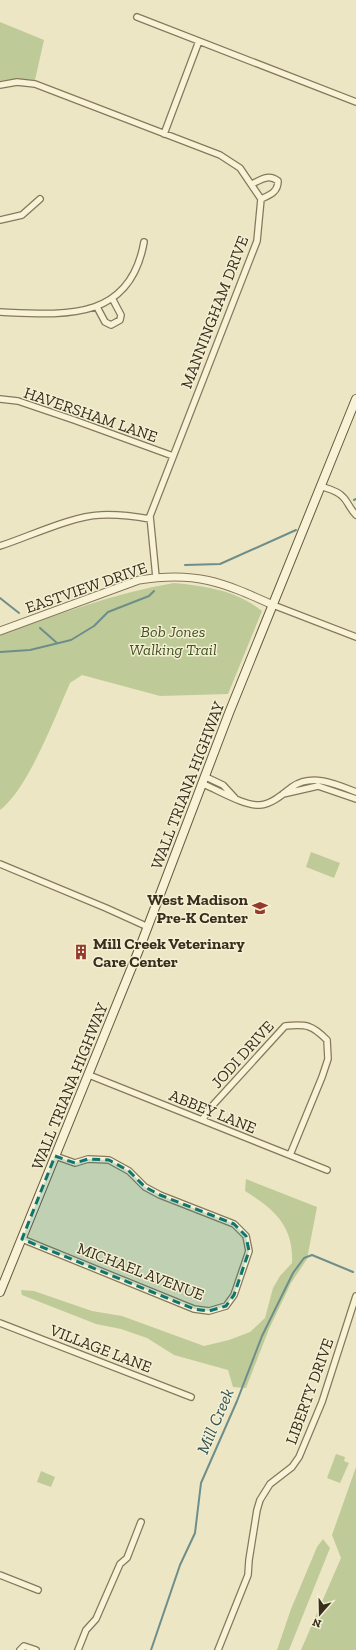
<svg xmlns="http://www.w3.org/2000/svg" width="356" height="1650" font-family="'Zilla Slab',serif">
<rect width="100%" height="100%" fill="#ede6c4"/>
<path fill="#becb98" d="M0 22 44 40 35 80 15 79 0 81Z
M174 583C205 586 236 590 262 611L228 694 160 696 82 675 70 683C55 717 28 789 0 810V635C57 615 114 593 174 583Z
M311 852 340 863 334 878 306 867Z
M246 1179 317 1207 307 1259 291 1283 269 1329 246 1388 233 1387 228 1370 174 1355 147 1338 121 1329 96 1324 22 1295 21 1290 34 1291 92 1311 122 1316 204 1346 229 1340 250 1332 265 1318 273 1288 280 1276 292 1263C294 1226 274 1209 245 1191Z
M336 1454 345 1457 344 1461 349 1463 340 1483 327 1478Z
M356 1467V1650H301L341 1558 332 1535Z
M41 1471 55 1477 51 1487 37 1482Z
M323 1539 330 1548 289 1650H277L291 1609 317 1547Z"/>
<g fill="none" stroke-linecap="round" stroke-linejoin="round">
<path stroke="#6d8e8a" stroke-width="2" d="M354 500 356 499
M185 565 220 564 296 530
M0 598 19 613
M40 628 57 643
M0 652 30 650 71 640 94 626 108 612 149 596 154 591
M151 1650 180 1565 195 1533 201 1483 237 1401 262 1336 293 1273 304 1258 312 1255 353 1272"/>
<defs>
<path id="minor" d="M137 17 356 102
M0 85 17 82 35 84 220 155 240 168 261 199 257 241 150 516 156 577
M164 134 199 41
M252 184C262 179 269 174 278 181 278 192 270 195 261 199
M0 220 22 215 40 199
M97 307 105 322 111 325 120 320 121 315 112 298
M0 312C64 315 130 322 144 242
M0 399 18 401 74 420 173 456
M320 486C328 489 337 490 343 497 348 502 350 509 356 515
M0 546C28 537 72 516 100 515 117 514 133 516 150 519
M273 605 356 637
M206 777 223 785 235 798
M203 784C218 790 244 806 260 805 272 804 283 794 292 787 312 773 336 784 356 792
M283 794 318 786 356 799
M0 864 106 908 148 927
M89 1075 327 1170
M202 1120 213 1105 285 1026C307 1024 312 1025 327 1040L328 1059 322 1077 290 1155
M22 1239 194 1309 209 1311 226 1306 234 1295 249 1251 246 1236 234 1224 160 1195 145 1187 129 1171 109 1160 88 1159 75 1163 55 1156
M0 1323 191 1397
M0 1575 38 1590
M20 1650 24 1646 36 1650
M78 1650 86 1630 96 1619 120 1564 127 1558 141 1522
M218 1650 248 1575 249 1560 257 1510 260 1500 270 1484 292 1467 299 1457 322 1402 356 1296"/>
<path id="tertiary" d="M0 631 139 580C196 571 222 582 273 605"/>
<path id="secondary" d="M0 1292 140 947 229 713 356 399"/>
</defs>
<use href="#minor" stroke="#87785b" stroke-width="8"/>
<use href="#tertiary" stroke="#87785b" stroke-width="9"/>
<use href="#secondary" stroke="#69593e" stroke-width="10"/>
<use href="#minor" stroke="#f8f2d7" stroke-width="5.5"/>
<use href="#tertiary" stroke="#f8f2d7" stroke-width="7"/>
<use href="#secondary" stroke="#f8f2d7" stroke-width="8"/>
</g>
<path fill="#0f766e" fill-opacity="0.2" stroke="#0f766e" stroke-width="3" stroke-dasharray="8 5" stroke-linejoin="round" d="M55 1156 75 1163 88 1159 109 1160 129 1171 145 1187 160 1195 234 1224 246 1236 249 1251 234 1295 226 1306 209 1311 194 1309 22 1239Z"/>
<defs>
<symbol id="school-bare" viewBox="-9 -9 18 18"><path d="M0-5L7-2L0 1L-7-2ZM-4 1L0 2.5L4 1V4Q0 6-4 4Z" fill="#95392c" stroke="#f5efd3" stroke-width="2.5" paint-order="stroke"/></symbol>
<symbol id="building-bare" viewBox="-9 -9 18 18"><path d="M-4-6H4V6H1V3H-1V6H-4ZM-2.5-4.3h1.7v1.8h-1.7ZM.8-4.3h1.7v1.8H.8ZM-2.5-1h1.7V.8h-1.7ZM.8-1h1.7V.8H.8Z" fill="#95392c" stroke="#f5efd3" stroke-width="2.5" paint-order="stroke"/></symbol>
</defs>
<g fill-rule="evenodd">
<use href="#school-bare" x="249" y="897" width="22" height="22"/>
<use href="#building-bare" x="70" y="941" width="22" height="22"/>
</g>
<g text-anchor="middle" stroke-width="3" stroke-linejoin="round" paint-order="stroke">
<g font-size="16" fill="#372e1e" stroke="#f5efd3">
<text transform="translate(214 312) rotate(-69)" y="6">MANNINGHAM DRIVE</text>
<text transform="translate(91 414) rotate(19)" y="6">HAVERSHAM LANE</text>
<text transform="translate(86 587) rotate(-19)" y="6">EASTVIEW DRIVE</text>
<text transform="translate(187 785) rotate(-69)" y="6">WALL TRIANA HIGHWAY</text>
<text transform="translate(242 1054) rotate(-48)" y="6">JODI DRIVE</text>
<text transform="translate(69 1086) rotate(-68)" y="6">WALL TRIANA HIGHWAY</text>
<text transform="translate(213 1111) rotate(22)" y="6">ABBEY LANE</text>
<text transform="translate(141 1271) rotate(21)" y="6">MICHAEL AVENUE</text>
<text transform="translate(101 1348) rotate(21)" y="6">VILLAGE LANE</text>
<text transform="translate(309 1391) rotate(-70)" y="6">LIBERTY DRIVE</text>
</g>
<g font-size="16" font-style="italic" fill="#425325" stroke="#f5efd3">
<text x="173" y="637">Bob Jones<tspan x="173" dy="18">Walking Trail</tspan></text>
</g>
<g font-size="16" font-weight="bold" fill="#372e1e" stroke="#f5efd3" text-anchor="end">
<text x="248" y="905">West Madison<tspan x="248" dy="18">Pre-K Center</tspan></text>
<text x="93" y="949" text-anchor="start">Mill Creek Veterinary<tspan x="93" dy="18">Care Center</tspan></text>
</g>
<g font-size="17" font-style="italic" fill="#2e5457" stroke="#f5efd3">
<text transform="translate(215 1421) rotate(-67)" y="6">Mill Creek</text>
</g>
</g>
<g transform="translate(320 1614) rotate(200)" stroke="#f5efd3" stroke-width="3" paint-order="stroke">
<path d="M0-3L7 15L0 10L-7 15Z" fill="#372e1e"/>
<text y="-6" font-size="11" font-weight="bold" text-anchor="middle" fill="#372e1e">N</text>
</g>
</svg>
